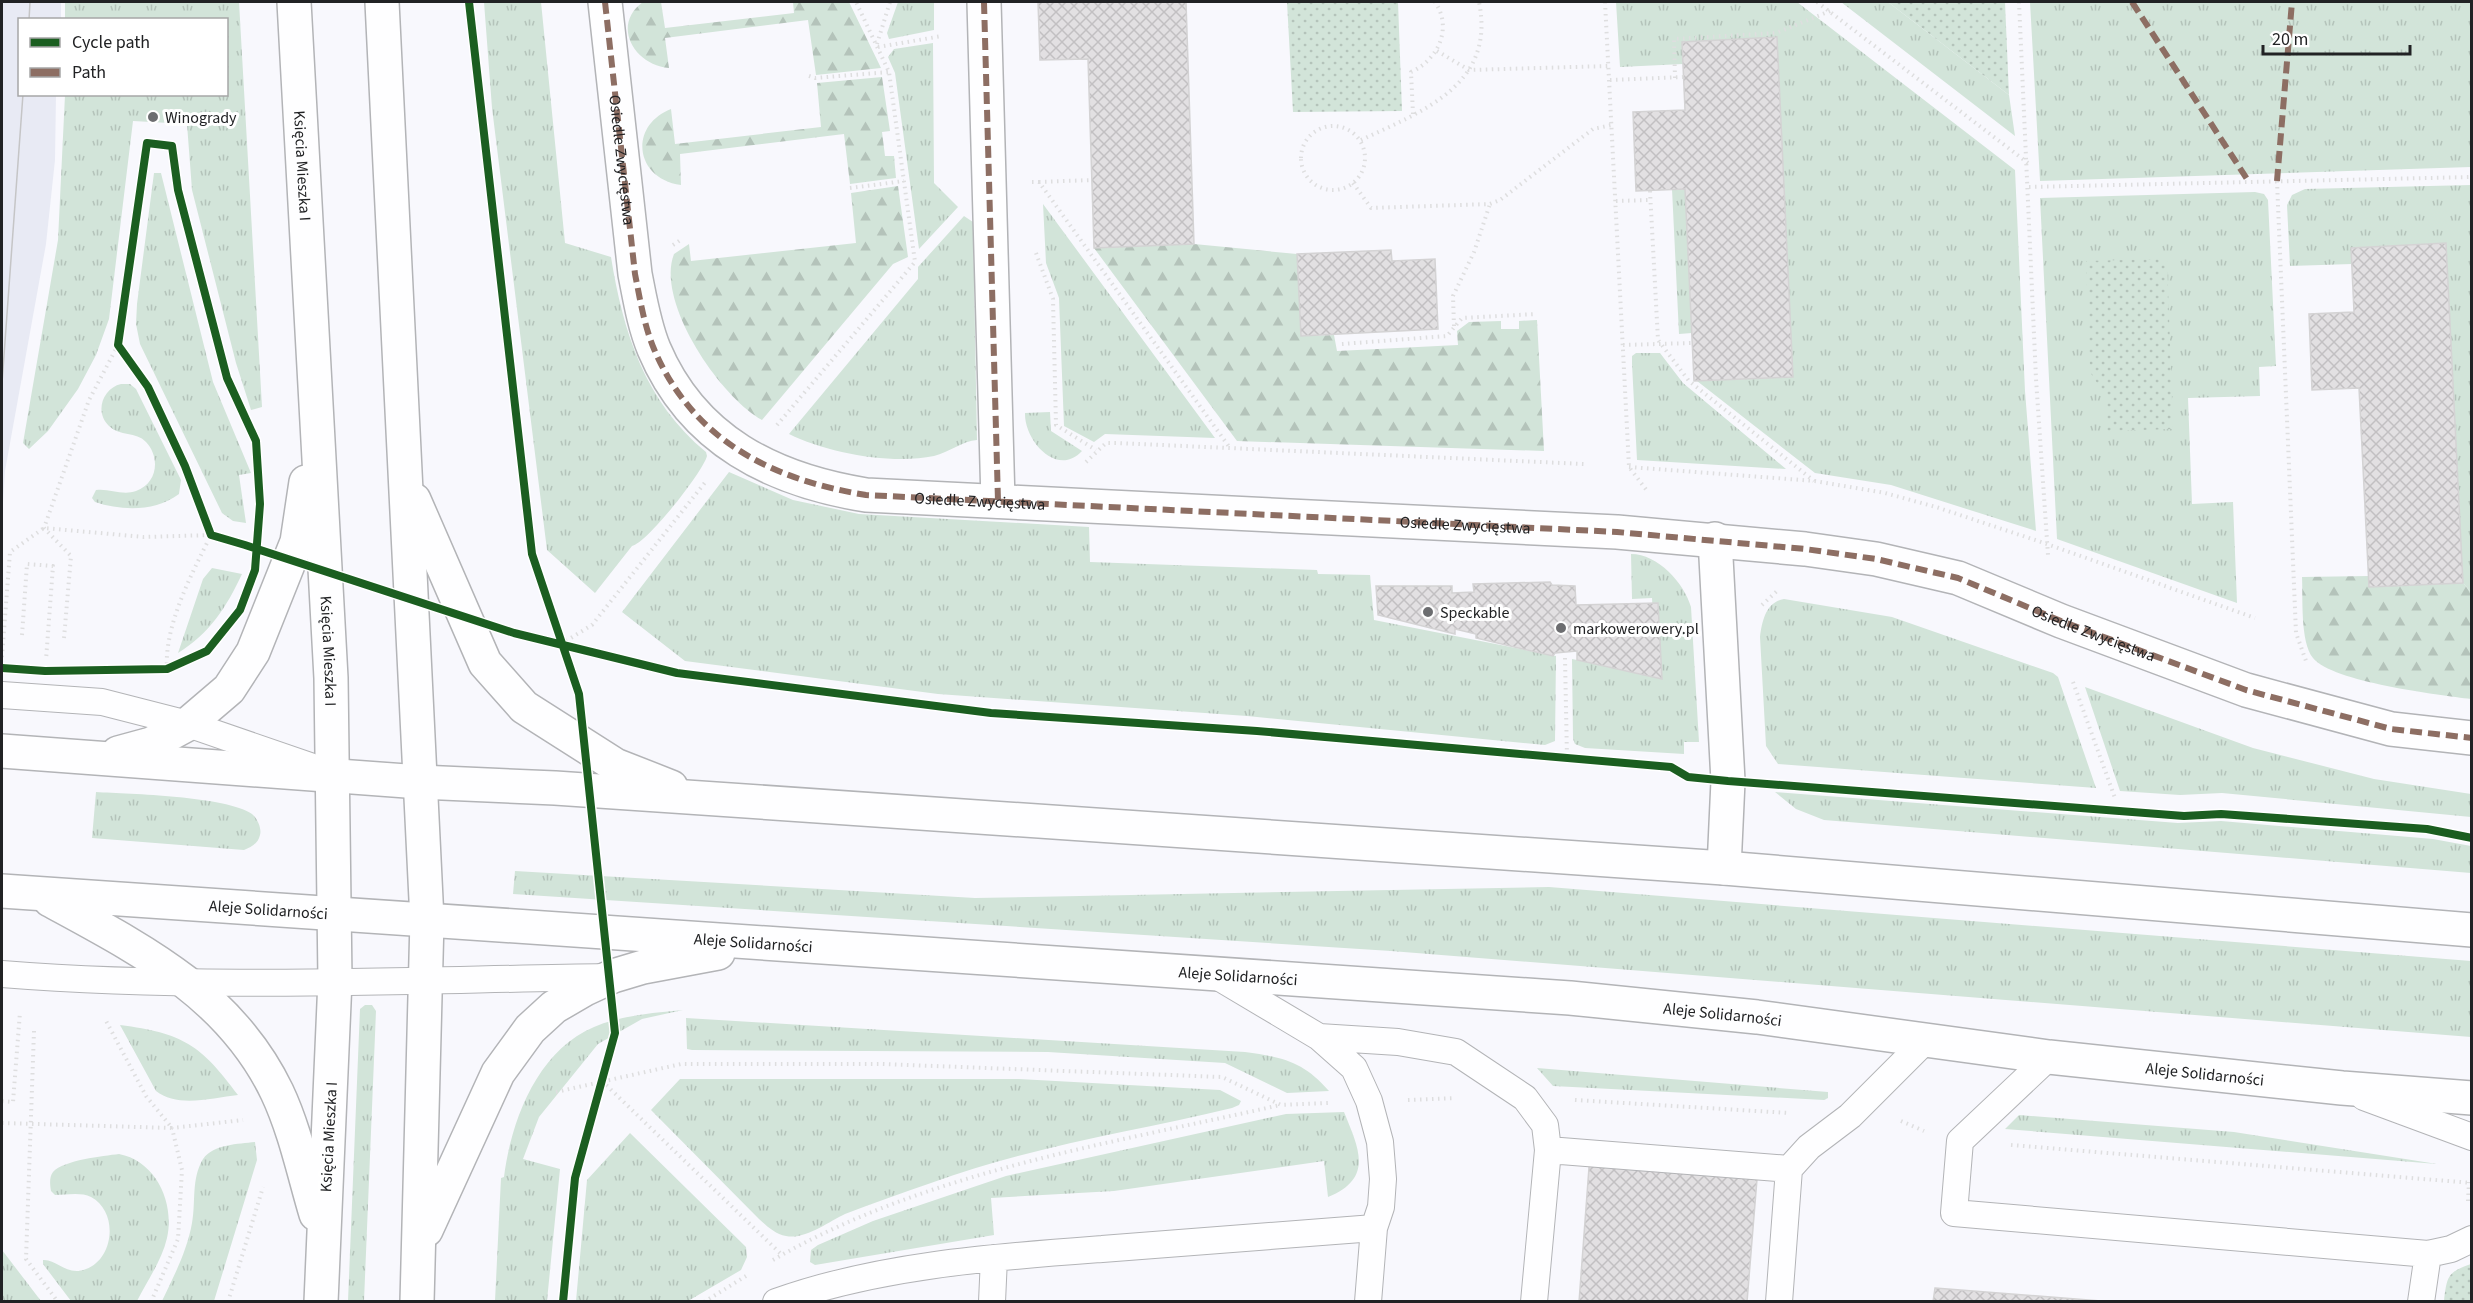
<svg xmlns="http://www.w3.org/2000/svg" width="2473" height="1303" font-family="'Source Sans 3',sans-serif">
<defs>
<pattern id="grass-tufts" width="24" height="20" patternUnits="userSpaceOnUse" patternTransform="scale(1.5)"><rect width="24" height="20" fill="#d2e4d9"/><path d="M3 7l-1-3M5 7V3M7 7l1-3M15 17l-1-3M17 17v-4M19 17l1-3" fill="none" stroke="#b4c3ba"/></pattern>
<pattern id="forest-firs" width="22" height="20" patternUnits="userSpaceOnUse" patternTransform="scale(1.5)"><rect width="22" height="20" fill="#d2e4d9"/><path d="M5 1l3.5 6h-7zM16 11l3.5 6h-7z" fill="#b4c3ba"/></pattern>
<pattern id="park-dots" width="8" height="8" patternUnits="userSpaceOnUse" patternTransform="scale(1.5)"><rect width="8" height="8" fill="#d2e4d9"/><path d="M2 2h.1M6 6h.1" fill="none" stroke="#b4c3ba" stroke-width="1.8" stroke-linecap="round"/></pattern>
<pattern id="building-cross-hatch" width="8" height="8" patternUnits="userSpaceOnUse" patternTransform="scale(1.5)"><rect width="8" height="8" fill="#e2e0e2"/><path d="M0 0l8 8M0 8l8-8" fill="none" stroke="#c2c0c2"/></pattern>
</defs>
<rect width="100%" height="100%" fill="#f8f8fd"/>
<path fill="#e8eaf4" d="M2 2H61V19L20 20V94L56 95 55 160 46 244 5 471 2 518Z"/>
<path fill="url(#grass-tufts)" d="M65 2H239L262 407 251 410 236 363 192 190 187 124 133 121 109 319 96 355 78 389 48 431 29 449 23 443 58 240 65 95 226 94V20L65 19Z
M484 2H541L565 243 611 257C623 332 645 402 706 452L707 456C703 472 647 543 632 546L595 593 547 550 492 108Z
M898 2H934V30L889 39 887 33Z
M1616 2H1797L2015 170 2025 391 2036 531 1891 485 1815 473 1697 381 1793 377 1777 38 1682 42 1683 64 1620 67Z
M1841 2H1888L2009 95 2015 136Z
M2030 2H2471V167L2040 181Z
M933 43 934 183 958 207 919 249 895 73 888 57 894 49Z
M154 173H161L213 382 251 473 239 475 246 523 233 521 222 513 140 344 136 324 137 304Z
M2471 185 2472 188 2471 592 2463 583 2446 243 2351 248 2352 264 2290 266 2287 205 2292 195 2305 189Z
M1672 189H1685L1692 333 1679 334Z
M2255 192 2264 194 2268 200 2276 366 2259 367 2260 396 2188 398 2192 504 2233 502 2237 603 2057 539 2040 198Z
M1043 204 1215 438 1105 434 1094 442 1064 426 1059 298 1046 263Z
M964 216 973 222 977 440C963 441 949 452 934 456 892 465 827 453 789 434L918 279V267Z
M1636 353H1660L1683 383 1786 469 1637 460 1632 364V356Z
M121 384H130L136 389 181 480 179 494C155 512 122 511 95 502L92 498 96 490C109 488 122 496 136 491 157 484 161 458 146 442 136 431 120 437 109 426 94 412 103 388 121 384Z
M1050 412 1051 431 1082 451C1057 478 1024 440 1025 413Z
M729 472 793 500 859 514 1089 527 1090 562 1317 570 1318 574 1370 575 1374 620 1556 656 1555 741 1545 745 1247 716 938 694 685 661 622 612Z
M1631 554C1658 554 1684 583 1691 607L1699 742H1684V754L1585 748 1575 744 1573 739 1572 659 1656 676 1652 598 1632 599Z
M212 568 242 574C226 608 210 633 178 653L203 579Z
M1784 599 1892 617 2053 673 2058 677 2096 788 1778 764 1766 746 1760 637C1762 621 1766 602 1784 599Z
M2085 687 2253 748 2374 779 2471 794V817L2222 793 2180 795 2120 791Z
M96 792C130 794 226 796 252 814 257 818 262 828 260 835 258 844 251 847 244 850L92 838Z
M1775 792 2178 823 2221 821 2433 839 2471 846V873L1824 820 1796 809Z
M515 871 975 898 1549 887 2471 961V1037L1391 951 513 894Z
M365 1005H372L376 1011 364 1301H348L360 1009Z
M683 1010 642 1019 598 1044 539 1117 523 1159 560 1169 547 1301H495L501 1178 504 1177C511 1121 537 1051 594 1027 622 1015 653 1013 683 1010Z
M686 1018 1245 1052C1282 1057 1303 1061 1329 1091L1287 1093 1225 1063 1048 1052 692 1050 687 1049Z
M120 1025C183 1033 201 1045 238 1095 212 1098 177 1108 156 1091Z
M1537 1068 1828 1092V1098L1824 1100 1553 1086Z
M680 1079H1019L1220 1090 1241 1101 1239 1105 1232 1108C1132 1132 1028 1147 931 1183 902 1193 873 1203 845 1214 828 1222 805 1240 786 1236 775 1234 767 1226 759 1219L651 1110Z
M1344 1112C1359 1149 1374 1178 1328 1197L1324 1161 1114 1191 991 1198 994 1235 815 1265 810 1262 811 1250 818 1245 873 1221 1006 1176 1286 1114Z
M2019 1115 2234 1132 2437 1164 2005 1129Z
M630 1133 746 1247 747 1257 741 1270 688 1301H576L587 1180Z
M255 1142 257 1160 214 1301H162C174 1276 187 1251 192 1223 196 1202 191 1179 203 1159 214 1144 238 1144 255 1142Z
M119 1154C156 1161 175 1203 167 1238 162 1260 147 1281 137 1301H71L43 1264V1260C57 1259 67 1277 86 1269 114 1259 119 1212 91 1197 81 1192 66 1195 55 1195L51 1191C50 1185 49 1177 53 1172 64 1160 103 1156 119 1154Z
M2 1250 41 1301H2Z"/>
<path fill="url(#forest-firs)" d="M643 2H661L665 28 794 13 793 2H849L881 68 816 75 808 20 665 38 669 68C634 65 611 25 643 2Z
M882 77 890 131 882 132 885 156H894L896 178 850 184 844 134 680 154 681 185C635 179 628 126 671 109L675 144 821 127 817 83Z
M898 186 908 257 893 264 762 420C721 398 655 302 674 254L689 244 691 261 856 243 851 193Z
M1194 244 1297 254 1301 336 1334 335 1337 351 1458 345 1457 331 1469 322 1501 321V329H1519V321L1537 320 1544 451 1237 441 1094 248Z
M2368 576 2369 587 2463 583 2471 592V699C2439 695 2332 682 2313 658 2300 642 2303 597 2302 577Z"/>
<path fill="url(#park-dots)" d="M1287 2H1398L1402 111 1293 112Z
M1888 2H2005L2009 95Z
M2167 259 2173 429 2107 431 2106 397 2090 372 2086 261Z
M2471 1264V1301H2444C2447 1277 2447 1272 2471 1264Z"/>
<path fill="url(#building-cross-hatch)" stroke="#d4d3d4" stroke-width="1.5" d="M1038 2H1186L1194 244 1094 248 1088 59 1040 60Z
M1777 37 1793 377 1694 381 1685 189 1636 191 1633 112 1685 110 1682 42Z
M2446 243 2463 583 2369 587 2359 388 2312 390 2309 314 2354 312 2351 248Z
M1391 250 1392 261 1435 259 1438 329 1301 336 1297 254Z
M1550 582 1552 585 1575 586 1576 605 1658 603 1662 679 1577 660V651L1555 653 1553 656 1476 638V634L1455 629V634L1378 615 1376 586H1452V593L1474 592 1473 584Z
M1590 1154 1758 1167 1747 1302H1579Z
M1935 1288 2114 1302H1933Z"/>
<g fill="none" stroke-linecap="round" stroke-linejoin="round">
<defs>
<path id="service" d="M2 695 102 702 188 724 310 766
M2 974C203 990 405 980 607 977
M1215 975 1319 1037 1398 1042 1456 1052 1525 1098 1545 1125 1548 1150 1534 1302
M1319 1037 1354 1068 1369 1101 1380 1142 1383 1179 1381 1207 1374 1228 1368 1302
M2049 1057 1960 1141 1954 1213 2428 1254 2451 1249 2472 1239
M2364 1097 2472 1137
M1548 1150 1789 1169
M776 1302C879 1265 994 1257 1102 1249 1193 1242 1284 1235 1374 1228
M992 1302 994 1258
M1779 1302 1789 1169 1809 1147 1850 1116 1925 1041
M2421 1302 2428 1254"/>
<g id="minor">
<path id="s1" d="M605 2 635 274C640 299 644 325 654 349 693 441 773 480 866 495L1617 532 1805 549 1876 559 1958 578 2061 621 2246 690 2391 729 2472 738"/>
<path d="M984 2 998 501"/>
<path d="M1715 539 1728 781 1724 868"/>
</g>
<g id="tertiary">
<path id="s2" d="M294 2 331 678 335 980 321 1302"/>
<path d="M382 2 427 920 417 1302"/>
<path d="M414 500 485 663 524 707 615 765 671 787"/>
<path d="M2 751 420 782 555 788 1724 868 2472 930"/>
<path d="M118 753 151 744 188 724 229 689 253 652 297 542 306 482"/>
<path id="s3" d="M2 891 1570 998 1757 1017 2049 1057 2342 1088 2472 1098"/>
<path d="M50 900C140 949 230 994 277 1092 295 1130 304 1174 316 1214"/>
<path d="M426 1230 498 1073 530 1029 554 1007 585 989 613 976 643 967 718 953"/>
</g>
</defs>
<use href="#service" stroke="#b3b4b7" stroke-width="28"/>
<use href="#minor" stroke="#b3b4b7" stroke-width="36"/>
<use href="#tertiary" stroke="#b3b4b7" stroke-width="36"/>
<path stroke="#dededf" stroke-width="4" stroke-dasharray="1.5 4.5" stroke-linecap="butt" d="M1605 2 1629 467 1648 492
M1817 2 2028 163
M2019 2 2036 379 2048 555
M877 44 890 2
M878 47 942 36
M1437 51 1469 70 1609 66
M809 76 815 78 889 72
M1675 78 1674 39 1776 33 1830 11
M1610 80 1684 77
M1413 114 1411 72C1438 60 1453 28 1435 2
M1301 158a32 32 0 1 1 64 0a32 32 0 1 1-64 0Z
M1361 140C1423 111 1496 85 1479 2
M2277 181 2296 633 2306 661
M1032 182H1039L1230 448
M1039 182 1092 180
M1353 183 1371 208 1490 204 1500 200 1593 129 1612 125
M2029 187 2472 177
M850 188 904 181
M1650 191 1658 340 1689 381 1814 481
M1616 201 1650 200
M673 245 682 239
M1036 253 1053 299 1056 425 1096 450
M1454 326 1453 296 1474 252 1490 204
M1342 344 1447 336 1462 318 1536 314
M1623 345 1692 343
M777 425 915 262 889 72 856 2
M1086 462 1106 443H1117L1584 464
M1629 467 1815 481 1885 493 1936 507 2047 544 2255 618
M1762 605 1778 590
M22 635 27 564 53 566 46 660
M64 638 71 556 44 528 89 400 118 345
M561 644 592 625 707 480
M2 657 10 552 44 528 144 537 211 535C192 573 164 626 167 669
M1565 658 1567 758
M2073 682 2115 798
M34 1031 26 1259 58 1302
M602 1081 782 1255
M556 1092 681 1064H882L1222 1077 1281 1105 1329 1103
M1408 1100 1455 1098
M1575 1100 1789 1113
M2 1101 13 1102 20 1012
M1901 1121 1924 1131
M2 1123 172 1128 146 1096 105 1019
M2011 1145 2472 1183
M2468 1201 2469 1182
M773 1260C927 1171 1109 1144 1280 1105
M151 1302 178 1239 182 1170 172 1128 243 1120
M228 1302 263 1187
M704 1302 746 1276"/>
<use href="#service" stroke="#fefeff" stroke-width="26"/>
<use href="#minor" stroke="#fefeff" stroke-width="33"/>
<use href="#tertiary" stroke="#fefeff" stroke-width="33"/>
<path stroke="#c5c5c6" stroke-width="1.5" d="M29 20 30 2
M2 383 23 94"/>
<path stroke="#8d6e63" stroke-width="6" stroke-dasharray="12 6" stroke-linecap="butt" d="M605 2 635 274C640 299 644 325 654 349 693 441 773 480 866 495L1617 532 1805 549 1876 559 1958 578 2061 621 2246 690 2391 729 2472 738
M984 2 998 501
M2132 2 2249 182
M2277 181 2292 2"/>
<defs>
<path id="cycleway" d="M469 2 532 554 579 694 615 1033 575 1178 563 1302
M2 668 45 671 167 669 207 651 240 610 255 570 260 504 256 441 227 378 178 190 172 146 147 143 118 345 148 387 185 466 211 535 245 545 514 633 677 673 991 713 1257 731 1671 767 1688 777 1728 781 2184 816 2221 814 2427 829 2472 838"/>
</defs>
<use href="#cycleway" stroke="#fff" stroke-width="11"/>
<use href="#cycleway" stroke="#1b5e20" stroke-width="8"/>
</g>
<g fill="#6c6d70" stroke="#fff" stroke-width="2">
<circle cx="153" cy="117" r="6"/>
<circle cx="1428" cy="612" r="6"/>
<circle cx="1561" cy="628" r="6"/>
</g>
<g text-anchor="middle" stroke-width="6" stroke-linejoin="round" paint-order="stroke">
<g font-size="16" fill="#212224" stroke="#fff" text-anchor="start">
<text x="165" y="123">Winogrady</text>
<text x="1440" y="618">Speckable</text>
<text x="1573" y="634">markowerowery.pl</text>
</g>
<g font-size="16" fill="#212224" stroke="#fff">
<text dy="6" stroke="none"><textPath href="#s1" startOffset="159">Osiedle Zwycięstwa</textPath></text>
<text dy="6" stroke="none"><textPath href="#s2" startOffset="164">Księcia Mieszka I</textPath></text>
<text dy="6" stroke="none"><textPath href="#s1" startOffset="735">Osiedle Zwycięstwa</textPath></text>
<text dy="6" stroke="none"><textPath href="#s1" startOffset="1221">Osiedle Zwycięstwa</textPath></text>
<text dy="6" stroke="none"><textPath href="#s1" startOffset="1864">Osiedle Zwycięstwa</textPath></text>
<text dy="6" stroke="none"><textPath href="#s2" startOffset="650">Księcia Mieszka I</textPath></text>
<text dy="6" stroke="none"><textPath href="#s3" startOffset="267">Aleje Solidarności</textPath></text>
<text dy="6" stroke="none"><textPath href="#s3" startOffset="753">Aleje Solidarności</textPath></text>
<text dy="6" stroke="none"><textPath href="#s3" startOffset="1239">Aleje Solidarności</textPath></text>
<text dy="6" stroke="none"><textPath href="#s3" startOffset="1725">Aleje Solidarności</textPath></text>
<text dy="6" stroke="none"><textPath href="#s3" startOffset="2211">Aleje Solidarności</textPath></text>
<text transform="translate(328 1137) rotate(-87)" y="6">Księcia Mieszka I</text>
</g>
</g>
<rect width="2473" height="1303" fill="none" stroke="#212224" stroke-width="6"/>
<rect x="18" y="18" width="210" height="78" fill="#ffffff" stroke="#a6a7a7" stroke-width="1.5"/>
<rect x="30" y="38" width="30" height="9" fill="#1b5e20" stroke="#a6a7a7" stroke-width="1.5"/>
<text x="72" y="48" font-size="18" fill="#212224">Cycle path</text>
<rect x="30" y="68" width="30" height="9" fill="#8d6e63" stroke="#a6a7a7" stroke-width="1.5"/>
<text x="72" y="78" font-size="18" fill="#212224">Path</text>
<path d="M2263 45v9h147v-9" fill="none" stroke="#212224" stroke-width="3"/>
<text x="2272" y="45" font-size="18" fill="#212224" stroke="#ffffff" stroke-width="4.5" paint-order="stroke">20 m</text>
</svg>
